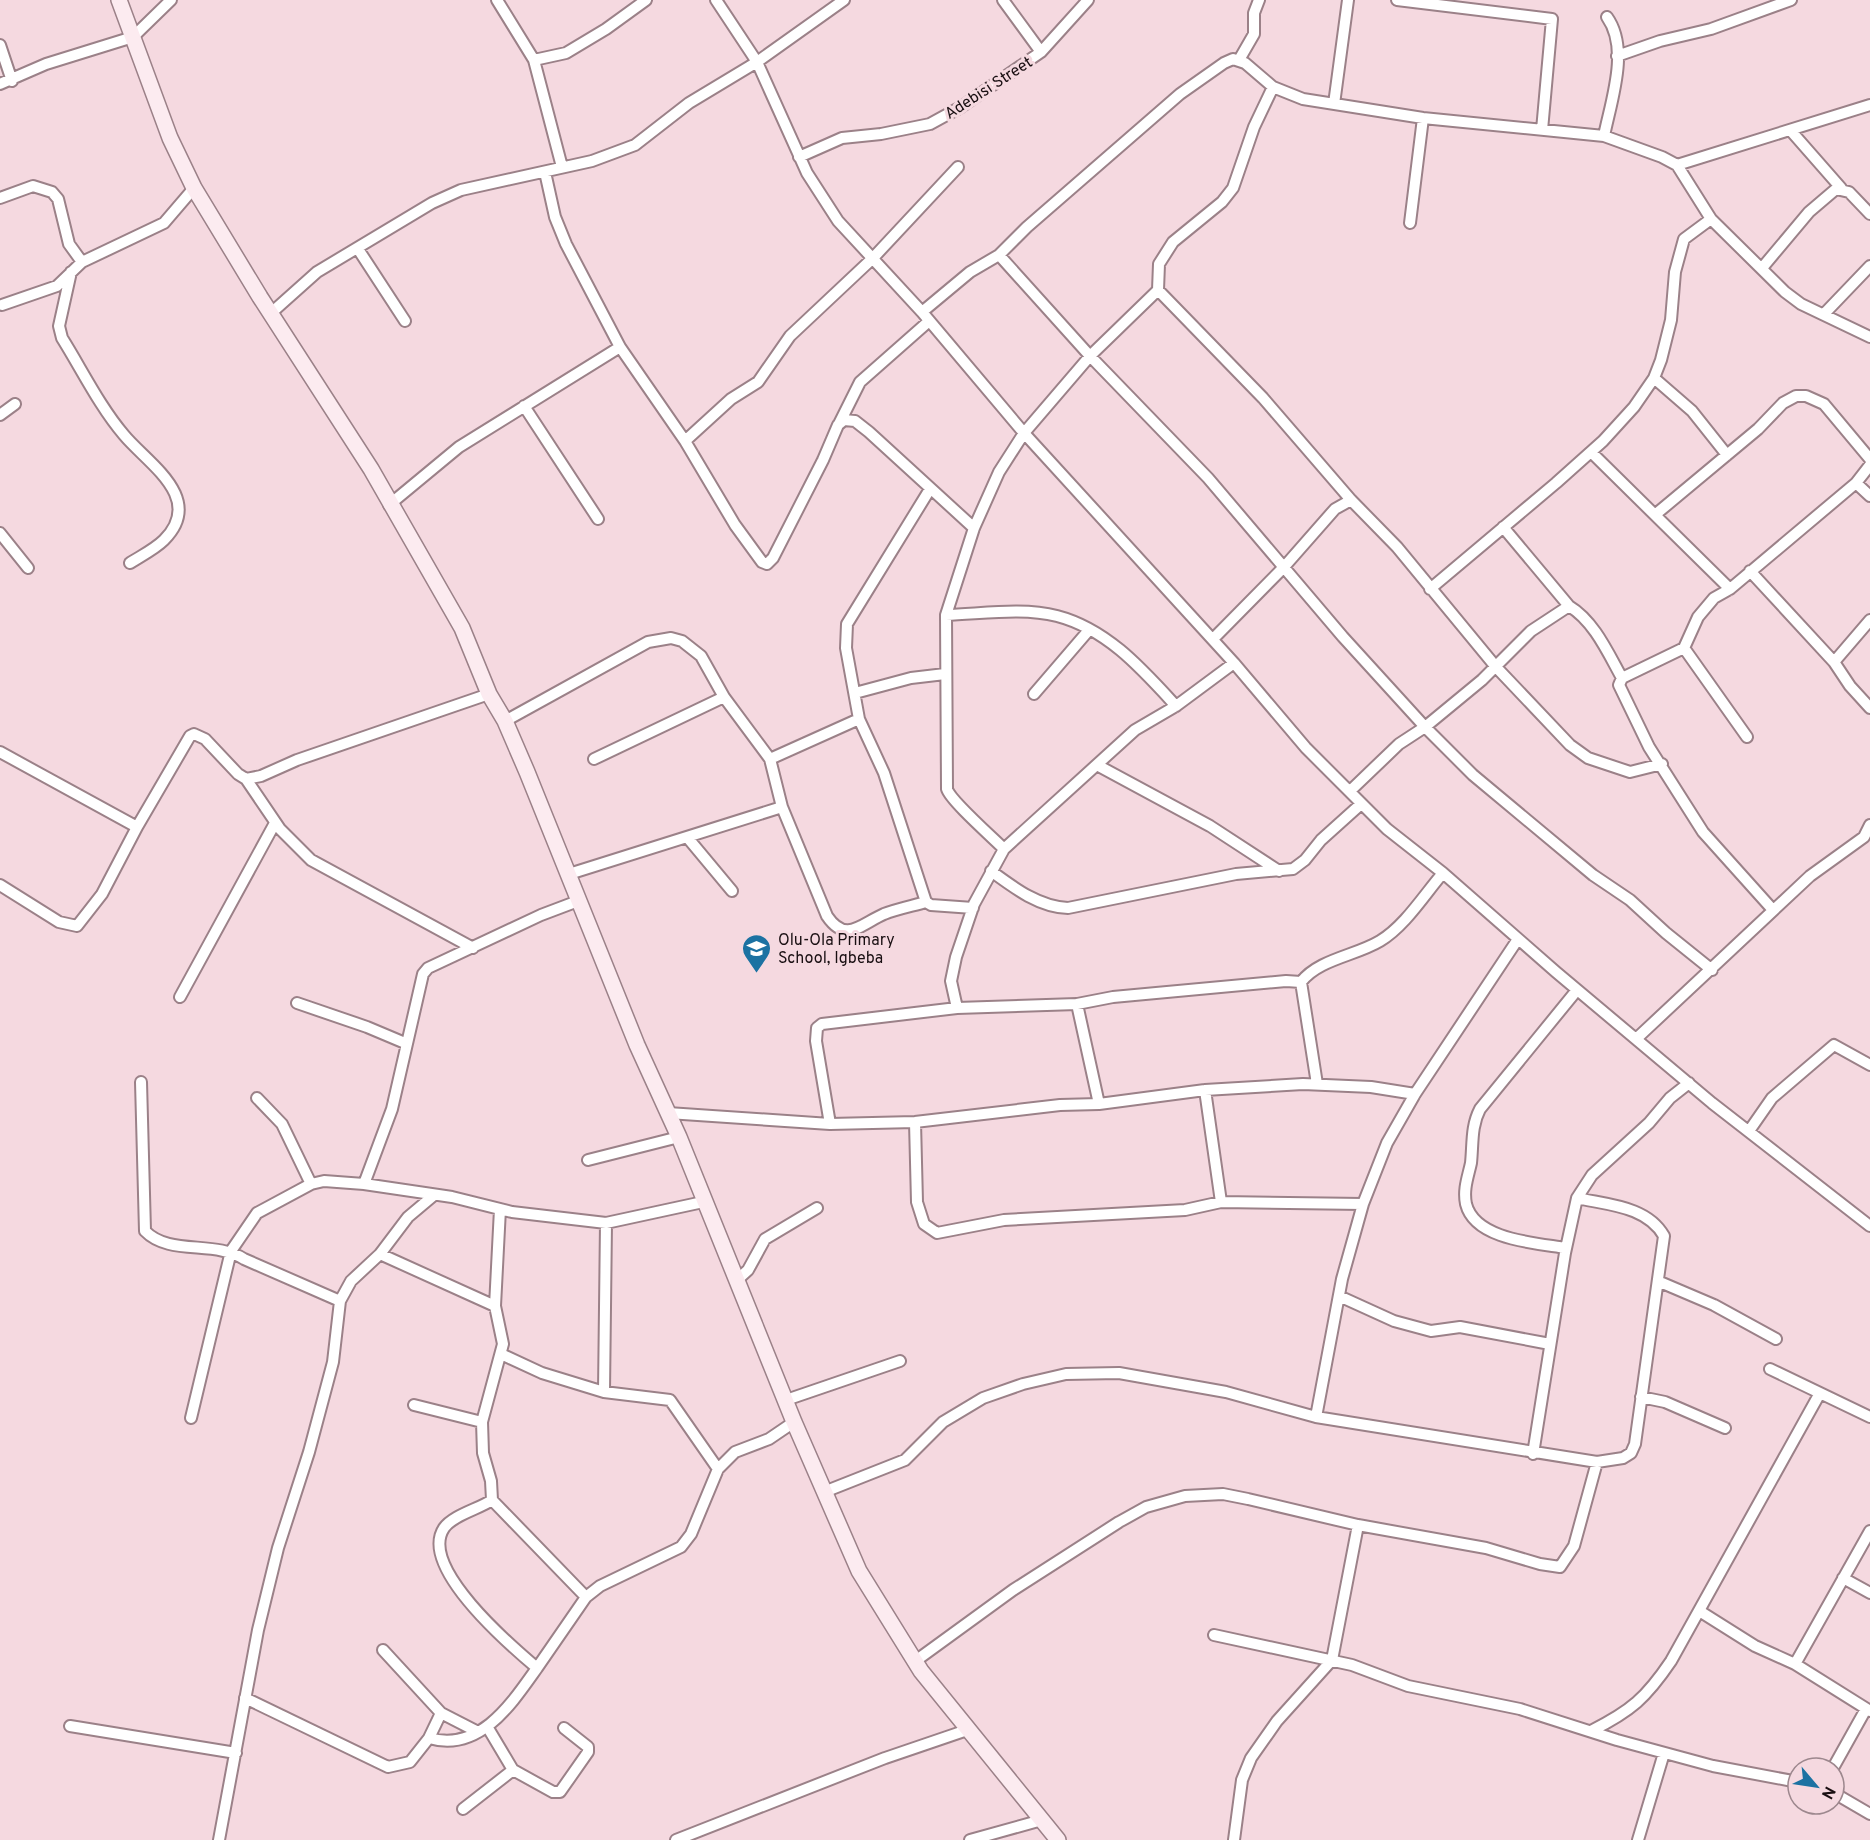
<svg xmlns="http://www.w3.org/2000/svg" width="1870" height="1840" font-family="Overpass,sans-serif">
<rect width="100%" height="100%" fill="#f5d9e0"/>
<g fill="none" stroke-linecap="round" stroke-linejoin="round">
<defs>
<path id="street" d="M497 0 534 60 562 167
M716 0 757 62 807 173 838 221 922 312 1024 433 1234 663 1306 748 1387 829 1443 873 1556 972 1712 1103 1870 1226
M1003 0 1041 52
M1397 0 1552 19 1542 130
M0 45 12 81
M1617 56 1660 41 1711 29 1791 0
M534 60 566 53 606 29 646 0
M1239 60 1254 34V13L1259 0
M0 84 46 64 133 37 171 0
M1334 104 1348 0
M1791 131 1841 188
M1604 136C1611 101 1630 49 1607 17
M799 157 842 138 881 134 930 124 961 107 1041 52 1088 0
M1677 165 1870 105
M545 172 555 217 566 244 620 347 685 441 735 525 762 562 767 564 773 558 823 460 838 425 844 420 855 421 869 432 974 528
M0 198 33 186 52 192 58 199 69 244 82 262
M1410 223 1423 118
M358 249 405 321
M999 255 1090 356 1208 478 1343 637 1425 727 1473 775 1593 875 1630 900 1666 933 1712 970
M1762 268 1809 212 1836 189 1849 192 1870 214
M71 272 59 326 62 338C82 370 100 407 124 435 147 463 206 498 164 540 155 549 141 556 130 563
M1158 290 1263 398 1351 500 1397 547 1496 667 1570 745 1588 758 1630 772 1662 764
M2 305 57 286 82 262 164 223 194 188
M922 312 970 272 999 255 1027 227 1180 94 1224 63 1233 59 1245 63 1273 87 1303 99 1423 118 1604 136 1662 157 1677 165 1711 219 1785 292 1801 304 1870 337
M270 314 317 272 432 203 461 190 592 161 635 145 689 103 757 62 844 0
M1824 314 1870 266
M1654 378 1692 411 1727 455
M524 406 598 519
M0 415 15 404
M839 424 860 382 928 322
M685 441 731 399 758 382 790 336 873 258 958 167
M1591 452 1730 589
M1856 483 1870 496
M930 489 847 624 846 648 859 719 884 773 926 902 931 905 973 908
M389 505 459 447 620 347
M1656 514 1758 429 1783 403 1796 396H1806L1824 404 1870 459
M1503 527 1569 606C1594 621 1608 653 1622 678L1619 685 1649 747 1703 832 1773 910
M0 533 28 568
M1750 571 1834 662 1850 686 1870 708
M1430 589 1556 483 1603 441 1634 407 1654 378 1661 360 1671 320 1675 272 1684 239 1711 219
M946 615C981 614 1023 607 1057 616 1107 629 1142 669 1176 706
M1213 639 1284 567 1335 509 1351 500
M1684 648 1747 737
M1834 662 1870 620
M1622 678 1684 648 1698 617 1714 598 1730 589 1856 483 1870 465
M855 693 911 678 945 674
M1034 694 1089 630
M505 721 648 642 671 638 682 641 701 656 724 697 770 759 782 807 827 916C846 944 861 924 884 914 897 909 912 906 926 902
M0 752 137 827
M594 759 724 697
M770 759 859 719
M1097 765 1210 826 1279 871
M246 779 280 829 311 860 473 948
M1350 791 1399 744 1425 727 1482 680 1531 631 1569 606
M687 837 732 891
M1004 849C992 837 950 800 947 789L946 615 974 528 999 472 1024 433 1090 356 1158 290 1159 264 1173 242 1222 202 1233 188 1254 127 1273 87
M991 871C1014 888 1039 907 1068 908L1236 874 1293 869 1305 860 1321 840 1361 804
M569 874 782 807
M0 885 59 922 77 926 102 894 137 827 190 736 194 734 205 739 238 774 246 779 261 776 297 760 489 694
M180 997 275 823
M297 1003 367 1027 405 1043
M1077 1004 1099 1104
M957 1008 951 981 956 957 974 904 1004 849 1135 730 1176 706 1234 663
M1636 1039 1810 876 1864 837 1870 825
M141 1082 145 1231C169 1256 215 1240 244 1259L340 1301
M1317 1084 1301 982C1319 959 1355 956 1380 941 1405 926 1424 895 1443 873
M1205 1090 1221 1202
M257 1098 282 1124 311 1184
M668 1113 830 1124 915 1122 1060 1105 1099 1104 1205 1090 1303 1084 1371 1087 1415 1094
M915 1122 917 1202 924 1224 937 1233 1004 1220 1185 1210 1221 1202 1363 1204
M830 1124 816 1041 817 1028 822 1024 957 1008 1077 1004 1113 997 1286 981 1301 982
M1749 1131 1772 1098 1834 1045 1870 1065
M588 1160 679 1137
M364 1184 392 1109 423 974 428 968 541 915 578 901
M500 1209 495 1306 503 1344 482 1422 483 1453 491 1481 492 1500 586 1597
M1566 1248C1536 1243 1475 1240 1466 1204 1463 1189 1468 1177 1471 1163 1473 1144 1471 1126 1480 1109L1577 990
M380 1254 495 1306
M737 1280 748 1270 765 1239 817 1208
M1660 1282 1714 1305 1776 1339
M1339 1296 1394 1321 1431 1331 1460 1327 1550 1344
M501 1354 542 1373 604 1392 670 1400 718 1469
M1770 1369 1870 1417
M604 1392 606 1223
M1641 1397 1665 1402 1725 1428
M786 1400 900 1361
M414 1405 482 1422
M1316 1417 1342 1279 1363 1204 1387 1143 1415 1094 1518 939
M191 1418 231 1251 257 1213 311 1184 324 1181 364 1184 452 1197 512 1212 606 1223 703 1202
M1533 1454 1565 1253 1577 1198 1592 1175 1649 1123 1670 1098 1689 1083
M824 1492 905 1460 943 1422 983 1398 1023 1384 1066 1374 1119 1373 1226 1392 1316 1417 1597 1462 1623 1458 1631 1453 1635 1444 1664 1236C1647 1206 1608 1205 1577 1198
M1843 1578 1870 1593
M1701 1612 1755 1646 1795 1664 1870 1711
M1214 1635 1352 1665 1408 1686 1520 1709 1617 1740 1713 1766 1798 1782
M383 1650 441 1713 429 1738
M914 1662 1013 1590 1119 1522 1146 1507 1185 1496 1223 1494 1248 1499 1358 1525 1486 1548 1540 1564 1560 1567 1574 1546 1597 1462
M1795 1664 1870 1531
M537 1668 586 1597 600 1586 681 1547 691 1534 718 1469 735 1452 769 1439 794 1422
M245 1698 388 1767 410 1762 429 1738C480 1753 512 1703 537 1668 511 1646 418 1567 444 1528 453 1515 479 1509 492 1500
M441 1713 478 1732
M70 1726 236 1753
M1591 1731C1631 1711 1646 1698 1671 1661L1820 1393
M1833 1768 1866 1709
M513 1770 553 1792H560L588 1752V1747L564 1728
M1834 1793 1870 1814
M463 1809 513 1770 488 1728
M219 1840 258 1630 278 1548 309 1452 333 1362 340 1301 351 1281 380 1254 408 1217 433 1196
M676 1840 885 1758 970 1729
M970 1840 1042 1820
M1234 1840 1242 1780 1251 1758 1277 1721 1332 1660 1358 1525
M1638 1840 1664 1753"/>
<path id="secondary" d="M119 0 170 138 194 188 260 297 371 469 462 628 489 694 505 721 527 772 637 1045 679 1137 794 1422 859 1571 921 1671 1058 1840"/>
</defs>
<use href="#street" stroke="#9b8188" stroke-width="14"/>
<use href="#secondary" stroke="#9b8188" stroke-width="18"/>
<use href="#street" stroke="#fff" stroke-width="10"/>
<use href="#secondary" stroke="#fcebf0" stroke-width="15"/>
</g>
<defs>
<symbol id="school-pin" viewBox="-11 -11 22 30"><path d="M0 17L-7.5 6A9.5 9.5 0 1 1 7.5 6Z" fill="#1c72a2" stroke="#f5d9e0"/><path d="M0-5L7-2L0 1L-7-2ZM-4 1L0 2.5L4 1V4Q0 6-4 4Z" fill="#fff"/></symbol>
</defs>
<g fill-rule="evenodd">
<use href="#school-pin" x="740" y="932" width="33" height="45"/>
</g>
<g text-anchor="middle" stroke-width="6" stroke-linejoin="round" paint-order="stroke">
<g font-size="16" fill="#190f12" stroke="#f5d9e0">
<text transform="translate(988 87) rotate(-33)" y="6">Adebisi Street</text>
</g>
<g font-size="16" fill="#190f12" stroke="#f5d9e0" text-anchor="start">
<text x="778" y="945">Olu-Ola Primary<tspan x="778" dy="18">School, Igbeba</tspan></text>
</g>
</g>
<g transform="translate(1816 1786) rotate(119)"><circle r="28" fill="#f5d9e0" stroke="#9d888e" stroke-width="1.5"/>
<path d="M0-4.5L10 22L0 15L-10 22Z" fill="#1c72a2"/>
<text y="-9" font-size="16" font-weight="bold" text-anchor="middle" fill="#190f12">N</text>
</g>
</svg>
